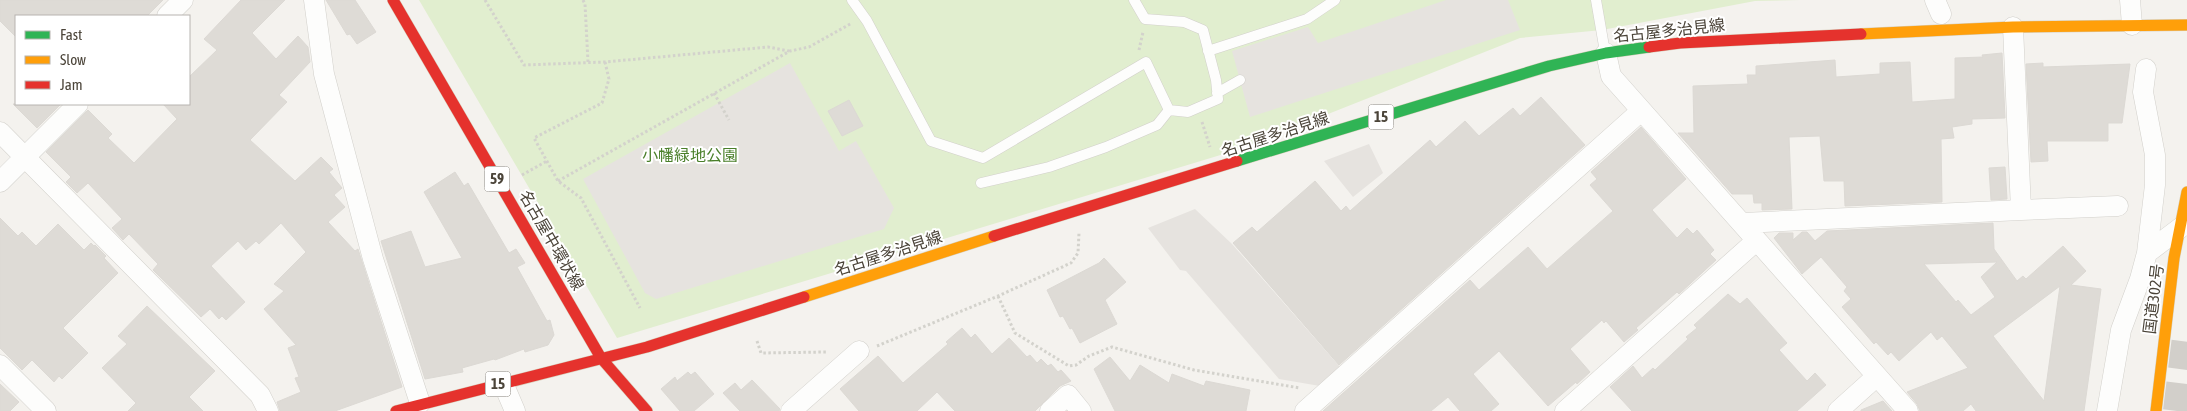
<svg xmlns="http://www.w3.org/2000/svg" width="2187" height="411" font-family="'Asap Condensed','Noto Sans JP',sans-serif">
<rect width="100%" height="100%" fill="#f4f2ee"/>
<path fill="#e1eecf" d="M419 0H1800L1755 1 1602 30 1520 38 1237 150 617 338Z"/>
<path fill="#e6e3df" d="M1446 0H1508L1520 30 1250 117 1232 51 1308 27 1318 43Z
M790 63 839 151 856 141 894 208 884 229 656 299 645 293 583 179Z
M1369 144 1383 173 1353 197 1324 161Z
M1195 209 1232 244 1341 368 1320 386 1279 379 1186 271 1180 270 1148 228Z"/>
<path fill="#dedbd6" stroke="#dcd9d4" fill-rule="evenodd" d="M0 0H163L147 16H16V37L0 21Z
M241 0H285L252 33 276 59 298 36 308 47 310 62 279 95 287 102 250 140 295 181 321 157 333 169 329 172 342 188 334 195 345 207 328 222 355 251 358 249 402 387 335 411H280L277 402 301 392 295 378 299 377 288 348 296 345 264 309 284 291 274 284 306 252 281 223 259 244 256 241 246 250 238 241 211 266 245 302 226 320 222 316 219 319 210 309 201 317 153 270 158 264 129 234 123 240 112 228 122 219 88 183 77 193 66 182 71 177 46 152 88 110 112 134 108 138 134 163 177 119 163 104H189V77L217 50 204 39Z
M326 0H355L376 32 357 44 350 34 347 35Z
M2002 53 2005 118 1972 119V124L1952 127 1954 138 1941 139 1942 202 1845 206 1844 181H1824L1820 136 1789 137 1792 209 1762 210V203H1754L1753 194H1732L1678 133H1694L1693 86 1748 84 1747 75H1756V66L1835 60 1836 77 1880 74V63L1910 62 1912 102 1955 99V58L1983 57 1982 55Z
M2043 63V67L2130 64 2122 123H2108V141H2047L2048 161 2031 162 2026 64Z
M1541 97 1585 145 1339 365 1233 243 1252 227 1257 232 1315 181 1341 211 1346 206 1350 211 1430 140 1436 147 1465 121 1479 136 1513 108 1520 116Z
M849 100 863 126 842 136 828 111Z
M13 104H61L37 128Z
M1641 127 1686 179 1652 210 1677 238 1687 228 1693 234 1697 230 1714 250 1710 254 1716 260 1679 294 1677 292 1636 328 1638 330 1624 342 1606 321 1604 323 1602 320 1570 349 1590 372 1577 384 1576 382 1548 406 1499 351 1473 374 1499 404 1491 411H1460L1448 397 1431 411H1323L1470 280 1479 290 1528 247 1547 269 1613 211 1590 185 1597 179 1591 172Z
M2005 167 2007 199 1991 200 1989 168Z
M455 172 464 186 468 183 509 253 516 249 525 263 517 267 547 321 550 320 554 335 548 345 525 352 524 349 495 360 494 359 462 368 463 372 425 379 381 241 411 231 425 267 462 258 424 192Z
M0 218 18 236 22 232 36 246 58 224 84 250 91 243 94 246 95 245 106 256 104 258 118 273 63 328 88 353 62 379 59 376 54 382 32 360 22 370 0 348Z
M1993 223 1994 249 2017 281 2023 276 2026 279 2063 246 2086 271 2071 285 2101 289 2084 411H1976L1971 404 1963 411H1920L1917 404 1907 392 1968 368 1942 336 1937 340 1931 332 1899 361 1891 352 1888 355 1876 342 1874 344 1842 307 1851 299 1844 291 1847 287 1821 257 1802 274 1774 238 1779 233H1793V240L1802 232H1807L1815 241 1827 231ZM1997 262 1981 277 1995 297 1971 315 1958 300 1956 302 1924 264ZM2060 286 2044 401 1993 336Z
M1104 258 1126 282 1105 300 1117 324 1080 343 1072 328 1070 329 1063 316 1060 317 1047 290 1099 263Z
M1728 294 1740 304 1747 298 1787 343 1779 350 1807 381 1815 373 1826 385 1797 411H1632L1610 387 1633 366 1642 378 1653 368 1655 370 1688 339 1686 337 1697 328 1694 325Z
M147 306 215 371 189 397 203 411H128L136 403 102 368 127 344 118 336Z
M962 328 971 338 975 334 992 354 1009 338 1027 357 1030 355 1037 363 1041 359 1048 366 1051 364 1058 372 1061 370 1071 381 1060 386 1035 411H955L937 392 917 411H859L840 389 878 356 903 383 948 344 946 342Z
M1110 357 1130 381 1140 365 1169 383 1172 374 1204 386 1206 381 1250 390 1246 411H1115L1094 369Z
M688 372 691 375 695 372 714 394 694 411H680L661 389 675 377 677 381Z
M752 380 780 409 779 411H740L723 393 735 383 741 390Z
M0 384 19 402 10 411H0Z
M1883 401 1892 411H1861V410Z"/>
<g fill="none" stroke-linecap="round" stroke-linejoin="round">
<path stroke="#d2cfca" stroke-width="28" stroke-dasharray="28 14" stroke-linecap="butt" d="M2177 411 2187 329"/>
<defs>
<path id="lane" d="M852 0 867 21 931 141 983 158 1146 62 1169 110 1188 112 1218 99 1216 80 1203 30 1184 22 1145 19 1134 0
M1596 0 1605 52
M1208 51 1307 19 1335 0
M1217 93 1240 80
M981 183 1049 167 1106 147 1157 125 1169 110"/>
<path id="street" d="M314 0 324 74 373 259 420 403
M1935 0 1941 14
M2130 0 2132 25
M167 16 183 0
M1606 53 1611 76 1908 411
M2146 69 2143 92 2155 155V185L2147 253
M0 132 260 395 268 411
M0 182 78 104
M2021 210 2118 206
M1743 223 2021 210 2013 27
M0 365 46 411
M503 383 515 411
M791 411 859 351
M1050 411 1068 395 1081 411
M1305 411 1641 111
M1565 411 1756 241
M1838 411 1877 376
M2107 411 2121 330 2140 279 2147 253 2180 228"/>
<path id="fast" d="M1237 161 1549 66 1606 53 1649 47"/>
<path id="slow" d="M1861 34 2013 27 2187 25
M804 297 994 236
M2156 411 2174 258 2187 192"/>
<path id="jam" d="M393 0 601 358 647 411
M1649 47 1680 43 1861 34
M994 236 1237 161
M396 411 647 347 804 297"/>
</defs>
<use href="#lane" stroke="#d2d0cb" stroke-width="11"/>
<use href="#street" stroke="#d2d0cb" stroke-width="21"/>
<use href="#fast" stroke="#d6cebb" stroke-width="12"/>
<use href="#slow" stroke="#d6cebb" stroke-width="12"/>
<use href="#jam" stroke="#d6cebb" stroke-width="12"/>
<path stroke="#d3d2cc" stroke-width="3" stroke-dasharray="2.5 2.5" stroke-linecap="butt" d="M485 0 524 65 605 62 768 47 789 51
M583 0 585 4 588 62
M1139 50 1143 32
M605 62 609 79 602 103 534 138 558 181 581 198 640 308
M714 93 729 120
M1202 122 1210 147
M522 175 547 161
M558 181 790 51 809 47 852 23
M998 296 1015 333 1069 366 1076 365 1089 356 1112 347 1194 370 1300 388
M757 341 761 353 826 352
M877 346 998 296 1071 263 1078 253 1079 233"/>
<use href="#lane" stroke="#fdfdfc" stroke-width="10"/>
<use href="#street" stroke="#fdfdfc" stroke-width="20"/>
<use href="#fast" stroke="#30b455" stroke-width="11"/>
<use href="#slow" stroke="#ff9f0a" stroke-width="11"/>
<use href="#jam" stroke="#e5322d" stroke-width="11"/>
</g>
<g text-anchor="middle" stroke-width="4" stroke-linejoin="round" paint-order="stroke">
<g fill="#fff" stroke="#817c74" stroke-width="1">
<rect x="1368.5" y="104.5" width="25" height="25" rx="4"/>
<rect x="484.5" y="166.5" width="25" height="25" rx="4"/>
<rect x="485.5" y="371.5" width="25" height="25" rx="4"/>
</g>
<g font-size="15" font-weight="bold" fill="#4b4439">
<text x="1381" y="122">15</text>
<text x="497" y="184">59</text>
<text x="498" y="389">15</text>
</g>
<g font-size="16" fill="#4b4439" stroke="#fff">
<text transform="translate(1669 30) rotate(-6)" y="6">名古屋多治見線</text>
<text transform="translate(1275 134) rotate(-18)" y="6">名古屋多治見線</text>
<text transform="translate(552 240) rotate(60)" y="6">名古屋中環状線</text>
<text transform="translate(888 253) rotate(-18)" y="6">名古屋多治見線</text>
<text transform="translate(2153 299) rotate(-83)" y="6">国道302号</text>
</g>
<g font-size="16" fill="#4a7f2a" stroke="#fff">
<text x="690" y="161">小幡緑地公園</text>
</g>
</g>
<rect x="15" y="15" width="175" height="90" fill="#ffffff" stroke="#b7b4b0"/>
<rect x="25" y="31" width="25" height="8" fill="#30b455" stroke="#b7b4b0"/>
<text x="60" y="40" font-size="15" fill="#4b4439">Fast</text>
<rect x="25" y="56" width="25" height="8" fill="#ff9f0a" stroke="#b7b4b0"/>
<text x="60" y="65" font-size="15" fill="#4b4439">Slow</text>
<rect x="25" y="81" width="25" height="8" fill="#e5322d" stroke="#b7b4b0"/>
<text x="60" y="90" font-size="15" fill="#4b4439">Jam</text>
</svg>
